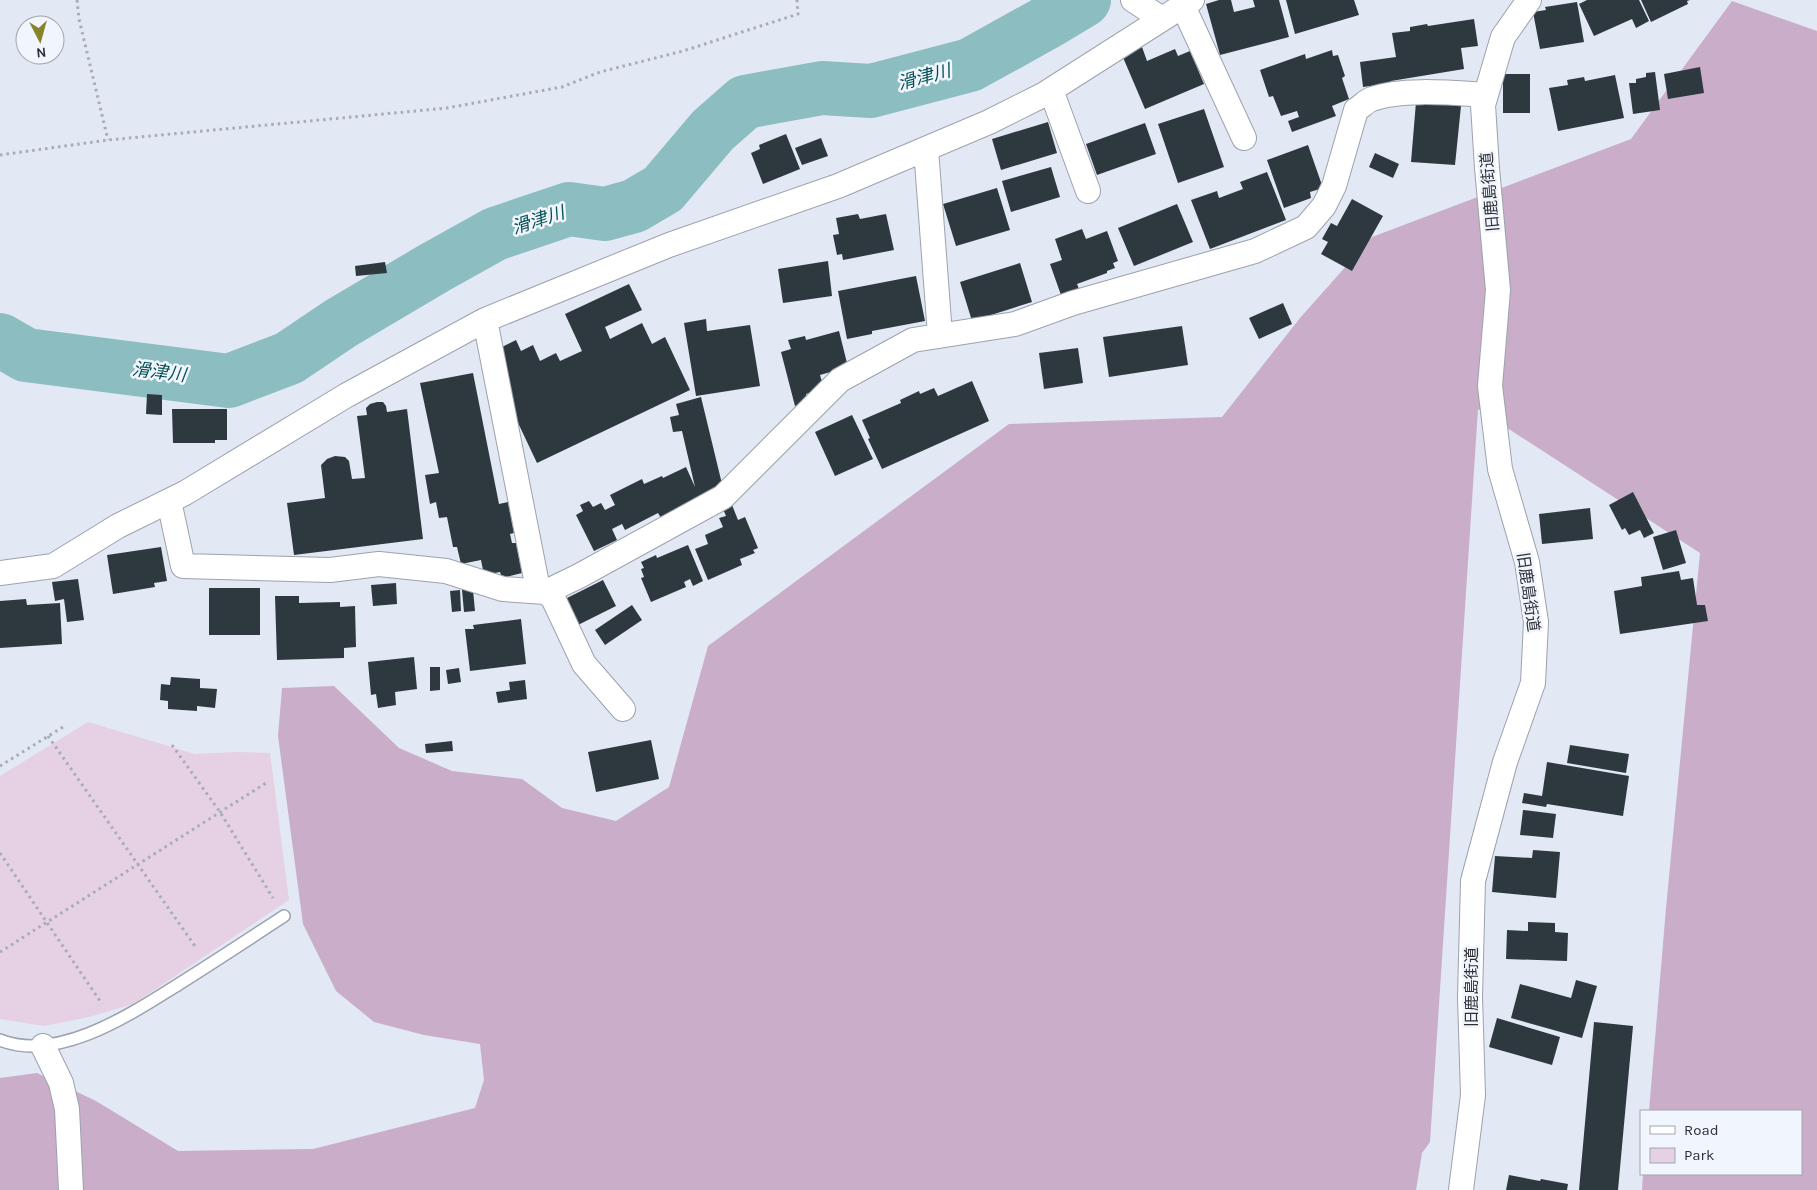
<svg xmlns="http://www.w3.org/2000/svg" width="1817" height="1190" font-family="Karla,'Noto Sans JP',sans-serif">
<rect width="100%" height="100%" fill="#e2e8f4"/>
<path fill="#e5d0e4" d="M88 722 195 754 236 752 270 753 289 900 133 1004 89 1017 44 1026 0 1019V776Z"/>
<path fill="#caadc9" d="M1732 1 1817 31V1190H1642L1643 1174H1801V1111H1649L1666 908 1700 553 1478 409 1430 1142 1422 1153 1416 1190H0V1078L37 1073 96 1101 178 1151 313 1149 475 1108 484 1080 480 1044 424 1035 374 1022 336 991 303 924 278 736 282 688 334 686 399 748 452 771 522 779 562 808 616 821 669 787 708 646 1009 424 1222 417 1300 318 1372 237 1631 139Z"/>
<g fill="none" stroke-linecap="round" stroke-linejoin="round">
<path stroke="#8cbdc0" stroke-width="54" d="M0 340 26 355 229 381 289 358 341 323 434 268 495 234 569 209 605 214 634 206 663 189 713 130 745 102 822 88 871 91 970 65 1044 24 1084 0"/>
</g>
<path fill="#2e393f" d="M1219 0H1231L1234 12 1255 7 1253 0H1279L1289 37 1220 55 1206 4Z
M1286 0H1354L1359 15 1295 34Z
M1587 0H1639L1649 21 1636 28 1632 19 1594 36 1579 4Z
M1641 0H1690L1687 1 1688 4 1651 22Z
M1577 2 1584 42 1540 49 1533 12 1546 10 1545 7Z
M1474 19 1478 46 1461 48 1464 69 1391 81V83L1363 87 1360 62 1396 57 1392 33 1410 31V27L1427 24 1428 26Z
M1142 47 1147 61 1175 49 1178 56 1190 51 1204 84 1145 109 1122 55Z
M1332 50 1333 56 1338 55 1345 76 1342 78 1349 99 1332 106 1336 116 1292 132 1288 121 1299 117 1297 111 1281 116 1273 96 1269 97 1260 70 1305 54 1306 59Z
M1700 67 1704 93 1668 99 1664 74Z
M1655 72 1660 110 1633 114 1629 83H1636V79L1646 77V73Z
M1503 74H1530V113H1503Z
M1615 75 1624 118 1558 131 1549 88 1568 85 1567 80 1584 77 1585 81Z
M1416 102 1461 106 1455 165 1411 162Z
M1204 109 1224 167 1178 183 1158 124Z
M1048 122 1057 153 1001 170 992 139Z
M1145 123 1156 154 1097 175 1086 144Z
M786 134 800 169 763 184 751 153 760 149 759 145Z
M821 138 828 156 802 165 795 148Z
M1308 145 1323 188 1310 192 1311 198 1284 208 1267 160Z
M1375 153 1399 164 1393 178 1369 167Z
M1051 167 1060 197 1011 212 1002 181Z
M1267 172 1286 220 1210 249 1191 200 1217 191 1219 198 1243 189 1240 182Z
M997 188 1010 230 956 246 943 204Z
M1352 199 1383 216 1352 271 1321 254 1328 242 1322 239 1331 223 1337 226Z
M1177 204 1193 242 1134 266 1118 228Z
M858 214 860 219 886 214 894 250 843 260 842 254 837 255 833 235 839 234 836 218Z
M1082 229 1086 239 1107 231 1118 261 1113 263 1115 268 1107 271V273L1077 284 1079 289 1061 295 1050 264 1062 260 1055 239Z
M828 261 832 296 783 303 778 269Z
M385 262 387 273 356 276 355 266Z
M1020 263 1032 302 972 321 960 282Z
M916 276 925 321 872 331V334L847 339 838 291Z
M629 284 642 310 605 327 610 339 642 323 652 344 665 337 690 390 537 463 511 408 494 351 516 340 521 351 533 345 540 361 556 353 560 361 582 351 565 314Z
M1283 303 1292 324 1259 339 1249 318Z
M706 319 707 331 750 325 760 386 696 396 684 323Z
M1182 326 1188 365 1109 377 1103 337Z
M839 331 848 367 820 375 824 389 806 394 809 403 795 406 781 352 791 349 788 340 805 336 806 340Z
M1078 348 1083 383 1044 389 1039 353Z
M473 373 499 504 508 502 514 533 510 534 512 543H516L522 573 502 578 500 572 484 575 481 560 461 564 457 547H453L447 517 439 518 436 502 430 504 425 475 439 473 420 383Z
M972 381 989 421 882 469 868 439 870 438 862 420 901 403 900 400 919 391 920 394 934 388 938 396Z
M147 394 162 395V415L146 414Z
M701 397 722 484 700 496 701 498 661 518 658 513 625 530 622 524 612 529 617 540 594 551 576 515 583 511 580 505 589 501 593 507 601 503 605 510 615 505 610 495 642 479 644 484 662 476 663 478 686 467 695 487 682 431 673 432 670 417 679 415 676 404Z
M377 402H383L386 406 387 412 407 409 423 539 294 555 287 503 325 498 321 465 327 459 335 456 345 457 349 461 352 479 365 478 357 416 367 415 366 408 370 404Z
M172 409H227V440H215V443H173Z
M852 415 873 459 835 476 815 432Z
M1633 492 1654 533 1644 538 1640 530 1629 535 1625 528 1622 530 1609 505Z
M732 505 738 520 745 517 758 548 753 550 755 553 740 559 742 565 708 580 695 549 708 544 705 535 723 527 719 518 726 516 723 509Z
M1590 508 1593 539 1542 544 1539 514Z
M1676 530 1686 563 1663 570 1653 537Z
M688 545 703 581 693 586 690 579 684 582 686 587 651 602 641 578 644 577 641 569 644 568 641 562 656 555 657 558Z
M161 547 167 581 154 583 155 587 113 594 107 555Z
M1679 571 1681 580 1693 578 1697 605H1705L1708 621 1620 634 1614 591 1642 586 1641 577Z
M78 579 84 620 67 622 64 599 55 601 52 582Z
M603 580 616 606 576 626 563 600Z
M396 583 397 604 373 606 371 585Z
M209 588H260V635H209Z
M460 590 461 611 452 612 450 591Z
M462 590H473L475 611 464 612Z
M275 596H299V603L340 602V607L355 606 356 647 344 648V658L277 660Z
M26 599 27 605 60 603 62 644 0 648V601Z
M632 605 642 620 605 645 595 630Z
M521 619 526 664 470 671 465 629H474L473 625Z
M414 657 417 689 395 692 396 705 378 708 376 694 371 695 368 662Z
M430 667H440V690L430 691Z
M459 668 461 682 448 684 446 670Z
M171 677 200 679V688L217 689 215 708 197 706V711L168 709V701L160 700 161 684 170 685Z
M525 680 527 699 498 703 496 692 510 690 509 682Z
M651 740 659 779 596 792 588 752Z
M452 741 453 751 426 753 425 744Z
M1570 745 1629 754 1626 773 1567 763Z
M1547 762 1629 776 1623 816 1547 804 1546 807 1522 803 1524 793 1542 796Z
M1523 810 1556 814 1553 838 1520 835Z
M1533 850 1560 852 1556 898 1492 892 1495 856 1532 858Z
M1528 922 1555 923V932L1568 933 1567 961 1506 959 1507 930 1528 931Z
M1576 980 1597 986 1582 1038 1511 1018 1520 984 1571 998Z
M1497 1018 1560 1037 1552 1065 1489 1047Z
M1594 1022 1633 1026 1618 1190H1579Z
M1509 1175 1540 1181 1541 1179 1568 1184 1567 1190H1506Z"/>
<g fill="none" stroke-linecap="round" stroke-linejoin="round">
<defs>
<path id="service" d="M0 1040C58 1063 131 1014 179 984 214 962 249 939 284 916"/>
<path id="minor" d="M1133 0 1162 19
M1183 6 1244 138
M1051 90 1088 191
M926 149 940 335
M485 320 537 584 553 598 584 664 623 709
M169 501 183 566 330 570 379 564 446 571 503 589 546 592 579 576 723 497 840 380 913 340 1015 324 1073 303 1255 251 1306 227 1324 206 1334 186 1356 110C1361 107 1366 101 1372 99 1402 88 1454 93 1486 95
M0 573 53 566 118 526 185 493 347 395 485 320 669 245 838 186 989 122 1043 95 1192 0
M43 1046 61 1083 67 1109 71 1190
M1461 1190 1473 1095 1470 997 1473 881 1505 762 1533 683 1536 622 1527 562 1500 469 1490 386 1498 290 1487 168 1483 105 1503 37 1529 0"/>
</defs>
<use href="#service" stroke="#9ca2ae" stroke-width="14"/>
<use href="#minor" stroke="#9ca2ae" stroke-width="26"/>
<path stroke="#a7acb6" stroke-width="3" stroke-dasharray="2.5 4" stroke-linecap="butt" d="M77 0 79 19 108 140
M0 155 108 140 447 108 562 87 600 72 683 51 798 14 797 0
M48 736 197 949
M172 745 220 812 273 898
M0 766 63 727
M0 853 102 1004
M0 952 266 783"/>
<use href="#service" stroke="#fff" stroke-width="11"/>
<use href="#minor" stroke="#fff" stroke-width="24"/>
</g>
<g text-anchor="middle" stroke-width="5" stroke-linejoin="round" paint-order="stroke">
<g font-size="16" fill="#2e3035" stroke="#f1f5fd">
<text transform="translate(1489 192) rotate(-95)" y="6">旧鹿島街道</text>
<text transform="translate(1529 592) rotate(82)" y="6">旧鹿島街道</text>
<text transform="translate(1471 987) rotate(-90)" y="6">旧鹿島街道</text>
</g>
<g font-size="18" font-style="italic" fill="#045054" stroke="#f1f5fd">
<text transform="translate(924 77) rotate(-15)" y="6">滑津川</text>
<text transform="translate(538 220) rotate(-18)" y="6">滑津川</text>
<text transform="translate(159 372) rotate(7)" y="6">滑津川</text>
</g>
</g>
<rect x="1640" y="1110" width="162" height="65" fill="#f1f5fd" stroke="#a3a6ad"/>
<rect x="1650" y="1126" width="25" height="8" fill="#ffffff" stroke="#a3a6ad"/>
<text x="1684" y="1135" font-size="15" fill="#2e3035">Road</text>
<rect x="1650" y="1148" width="25" height="15" fill="#e5d0e4" stroke="#a3a6ad"/>
<text x="1684" y="1160" font-size="15" fill="#2e3035">Park</text>
<g transform="translate(40 40) rotate(174)"><circle r="24" fill="#f1f5fd" stroke="#a3a6ad"/>
<path d="M0-4L9 19L0 12L-9 19Z" fill="#89832b"/>
<text y="-8" font-size="14" font-weight="bold" text-anchor="middle" fill="#2e3035">N</text>
</g>
</svg>
